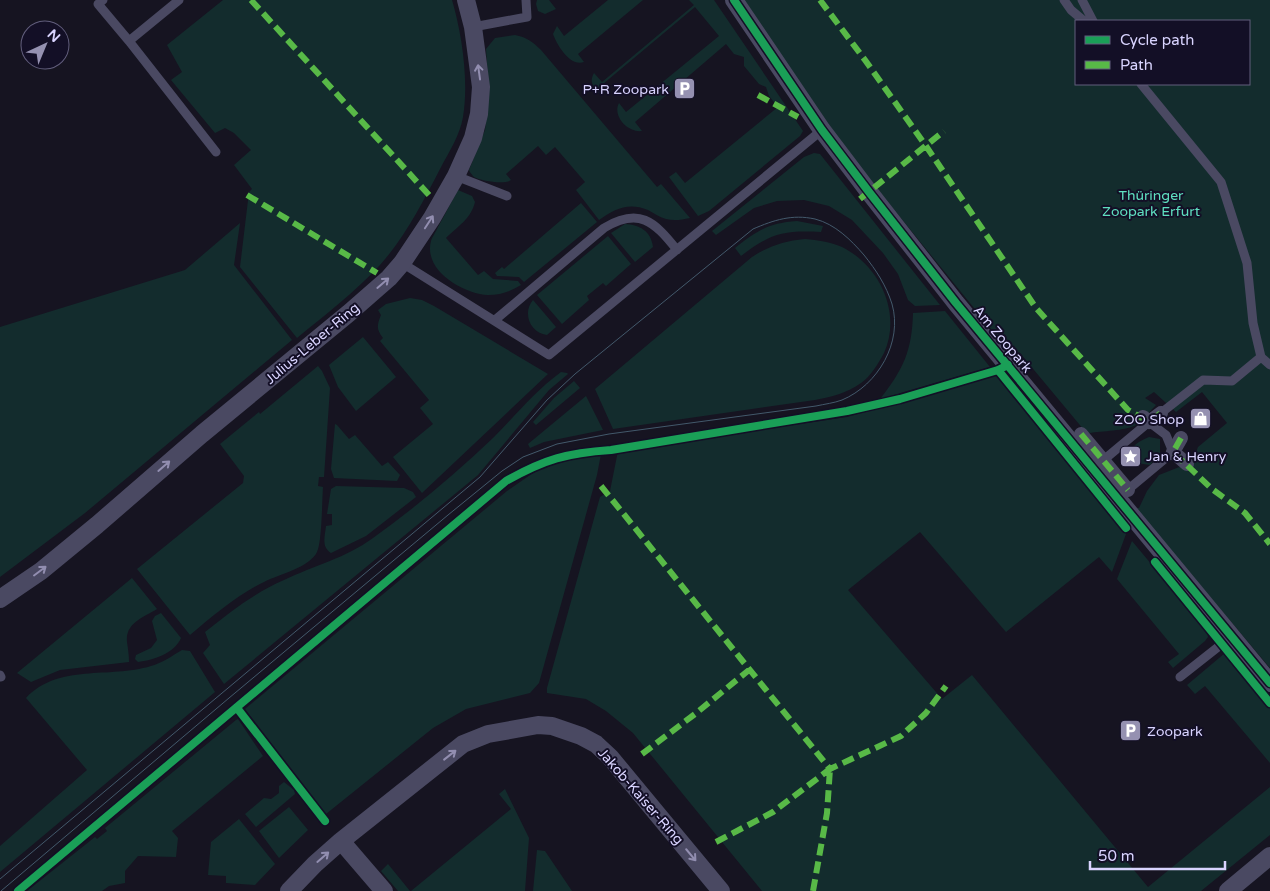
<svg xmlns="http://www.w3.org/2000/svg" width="1270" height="891" font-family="'Varela Round',sans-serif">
<rect width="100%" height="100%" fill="#161421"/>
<path fill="#132c2d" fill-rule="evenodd" d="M223 0H452C462 34 469 81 463 117 460 135 449 152 440 169 423 202 405 237 380 265 355 292 325 315 297 338L240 267 249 192 252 189 234 165 251 150 234 133 225 128 215 133 171 80 182 72 167 45Z
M537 0H549L556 9 545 14 538 11 536 4Z
M608 0H643L578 54 584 62C570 67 557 45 553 34L557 26 564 36Z
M689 0H714L803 131 800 136 709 211 698 216 669 177 676 172 685 183 778 107 769 96 766 87 759 84 744 66V57L734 54 726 44 635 122 642 131C628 133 612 116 619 103L626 112 719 36 695 7 603 84 609 92 599 93C593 86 589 82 594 73L602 82 694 5Z
M743 0H1270V668L1135 508H1139L1147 491 1159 475 1187 464 1194 458 1198 447 1227 423 1202 392 1176 412 1154 392 1145 398 1156 405C1150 411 1142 421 1136 425 1125 431 1102 431 1089 433L1084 430 1019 352 1013 356 861 169 832 129ZM1076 21H1249V84H1076Z
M515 35C526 37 533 42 541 50L657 187 661 184 690 218C681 220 674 221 666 219 659 217 654 213 648 210 628 202 615 209 599 220L576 190 585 182 555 147 546 155 538 146 506 174 511 180C505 185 481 181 474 177 473 176 469 171 469 170L485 130 489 94 486 49 495 38Z
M814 153 820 154 940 305 915 306 908 300 898 274 883 253 852 220 829 206 804 200 777 201 754 208 716 235 712 231 804 157Z
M458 190 472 196 475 202C471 219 458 226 446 238L478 275 484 271 493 279 518 281 521 285C511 291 501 295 488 295 464 294 423 271 431 241 432 237 436 232 438 227 445 215 451 202 458 190Z
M581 203 597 222 524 282 519 277 497 276 495 273 502 267 504 269Z
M797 221 823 226 821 232C784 230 771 233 741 256L735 248C757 231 768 223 797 221Z
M240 223 234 265 292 340 85 513 0 577V327L185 270Z
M625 224C640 225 651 231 653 247L635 262 611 233Z
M608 236 631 264 606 286 603 283 587 296 589 300 562 324 537 295Z
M805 239C818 240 830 242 842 247 880 266 902 313 884 353 878 364 871 376 861 383 847 393 831 397 815 400L613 429 595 389 752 257C769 246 784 241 805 239Z
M410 298 422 300 434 306 548 374 422 493 393 457 433 424 420 408 429 400 380 341 383 338C376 329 377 325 381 315L378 310 386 304Z
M533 300 556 327 547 335C530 333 522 313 533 300Z
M945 311 990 367 880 399C903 370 912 351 913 313Z
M363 337 396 377 356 411 338 387 329 365Z
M318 366 322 371 330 388 324 477H319L318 486 323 487C322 501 322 542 317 552 309 568 279 574 264 582 237 595 213 616 190 635L137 569 243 483 244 476 220 444 259 412 260 414Z
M561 372 567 373 568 374 549 390 478 475 224 684 203 653 210 645 205 632C230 612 254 593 284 580 313 566 346 558 373 538 415 508 455 474 493 438 515 416 535 391 561 372Z
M998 374 1126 534 1112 572 1099 557 1006 632 920 532 848 590 942 699 972 675 1148 887 1270 787V835L1201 891H762L633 733 606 711 586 699 547 693V688L600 497 610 491 618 451 847 417 935 393Z
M574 381 580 388 536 425 533 422 554 398Z
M586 396 603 430 544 442 530 448 528 444Z
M335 424 337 425 349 439 355 435 382 466 388 462 400 475 397 481 334 478 331 469Z
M1149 437 1160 439V453L1150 465 1130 462 1128 456C1132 445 1138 442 1149 437Z
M601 454 597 475 539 683 530 693 466 709 433 728 326 814 245 709 507 491 539 469 573 459Z
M336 486 404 488 413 492 416 497 366 536 331 553C321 547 325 536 326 526L332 525V514H327L331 489Z
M1132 541 1207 631 1208 637 1205 641 1173 668 1168 662 1179 654 1117 579Z
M132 578 157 609C144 617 125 623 127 642 128 649 129 655 129 662L60 670 31 682 17 673Z
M161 613 181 638C174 654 153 660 138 662L135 659 136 655 151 648 157 640 152 621 155 616Z
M182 650 190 651 215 692 0 872V846L87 770 26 698C59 663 109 679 151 666 162 663 172 656 182 650Z
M1225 653 1270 708V763L1205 686 1195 694 1187 685Z
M238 719 263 756 172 831 178 838 176 857 138 856 125 871V883L109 886 102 891H27L95 837 97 839 107 831 105 828 236 720Z
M284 782 294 790 295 794 256 827 245 814 264 798 271 799 279 793V786Z
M505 789 529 838 525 891H411L511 809 499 794Z
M289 807 308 830 279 858 259 831Z
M239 819 275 864 255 885 226 883V876L208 875 211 842Z
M537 850 545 851 572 891H533Z
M388 864 410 891H411H398L381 871Z"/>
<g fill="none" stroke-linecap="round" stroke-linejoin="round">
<path stroke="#4a4962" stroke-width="9" d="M103 0 98 4 129 41 179 0
M1064 0 1071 10 1084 21
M1082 0 1093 21
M473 27 527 17 526 0
M129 41 216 152
M1141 84 1221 182 1247 263 1253 323 1261 357 1232 381 1203 380 1161 413
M456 176 507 196
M402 263 549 355 822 130
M495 320 604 228C639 207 654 221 677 250
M1261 357 1270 365
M1100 463 1149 422 1166 435 1173 452 1125 492
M0 675 1 677
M1180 677 1232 636"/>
<path stroke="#4a4962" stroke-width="14" d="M1143 417 1149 422 1161 413
M1081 434 1128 490
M1181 438 1173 452 1187 464"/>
<path stroke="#4a4962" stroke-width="18" d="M734 0 822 130 869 192 956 303 1270 683
M0 599 41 571 97 525 202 434 349 313 389 278 402 263 432 218 456 176 473 138 479 114 481 87 473 27 466 0
M341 841 384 891
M289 891 315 864 341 841 463 744 488 734 538 725 552 726 581 736 596 744 610 757 721 891
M1228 891 1270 856"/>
<path stroke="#43596b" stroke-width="1" d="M0 879 480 477 547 400 575 374 753 229C774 220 792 214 815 219 835 224 851 240 864 255 876 270 886 285 892 304 903 342 878 385 842 400 834 403 825 404 816 406L609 434 557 444 523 457 502 471 448 515 229 698 1 891"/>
<path stroke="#58b947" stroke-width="6" stroke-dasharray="12 6" stroke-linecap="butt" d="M251 0 429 195
M820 0 865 60 926 146 1036 308 1128 410 1149 422 1161 413
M758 95 798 117
M247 195 377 273
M860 199 944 131
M1081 434 1128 490
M1181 438 1173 452 1212 489 1245 513 1270 544
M601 486 830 769 901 736 926 713 946 686
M642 754 695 714 749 670
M716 842 773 812 830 769
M813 891 827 813 830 769"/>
<defs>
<path id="cycleway" d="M734 0 822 130 869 192 956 303 1270 683
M998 370 1126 528
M1155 562 1270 703
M237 708 325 821
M18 891 506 481C545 459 567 453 611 450L847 411 900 399 998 370 1008 365"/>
</defs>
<use href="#cycleway" stroke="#130f26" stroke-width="11"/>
<use href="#cycleway" stroke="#1a9f57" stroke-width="8"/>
</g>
<defs><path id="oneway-shaft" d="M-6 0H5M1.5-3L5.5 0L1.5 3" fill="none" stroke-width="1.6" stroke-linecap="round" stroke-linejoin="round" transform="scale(1.25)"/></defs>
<g stroke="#928eb0">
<use href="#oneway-shaft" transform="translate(479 72) rotate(-98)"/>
<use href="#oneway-shaft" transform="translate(429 222) rotate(-57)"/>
<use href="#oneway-shaft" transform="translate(383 283) rotate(-41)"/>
<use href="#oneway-shaft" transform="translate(164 466) rotate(-41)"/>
<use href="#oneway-shaft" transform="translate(40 571) rotate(-37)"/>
<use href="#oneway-shaft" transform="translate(450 755) rotate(-38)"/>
<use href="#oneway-shaft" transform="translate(691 855) rotate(50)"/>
<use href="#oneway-shaft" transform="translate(323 857) rotate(-41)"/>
</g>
<defs>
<symbol id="parking-square" viewBox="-11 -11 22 22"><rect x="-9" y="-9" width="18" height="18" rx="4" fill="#9591b1" stroke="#130f26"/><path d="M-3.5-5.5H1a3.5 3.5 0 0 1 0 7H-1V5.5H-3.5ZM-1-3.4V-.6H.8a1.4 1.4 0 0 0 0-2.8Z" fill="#fff"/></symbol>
<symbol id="shop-square" viewBox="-11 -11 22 22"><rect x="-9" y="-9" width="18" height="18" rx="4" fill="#9591b1" stroke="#130f26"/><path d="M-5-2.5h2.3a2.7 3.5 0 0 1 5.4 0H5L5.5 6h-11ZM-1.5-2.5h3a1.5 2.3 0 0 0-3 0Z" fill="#fff"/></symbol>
<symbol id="sight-square" viewBox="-11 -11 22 22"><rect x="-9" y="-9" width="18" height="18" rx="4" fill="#9591b1" stroke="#130f26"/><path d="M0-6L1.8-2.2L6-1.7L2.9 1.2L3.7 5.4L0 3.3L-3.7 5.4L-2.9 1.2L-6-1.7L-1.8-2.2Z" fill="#fff"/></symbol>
</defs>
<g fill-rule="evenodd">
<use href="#parking-square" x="672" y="76" width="25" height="25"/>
<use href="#shop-square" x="1188" y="406" width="25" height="25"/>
<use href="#sight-square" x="1118" y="444" width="25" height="25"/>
<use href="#parking-square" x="1118" y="718" width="25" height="25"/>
</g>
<g text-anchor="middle" stroke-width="4" stroke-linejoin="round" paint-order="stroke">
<g font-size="14" fill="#d9d4ff" stroke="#130f26" text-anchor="end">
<text x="669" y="94">P+R Zoopark</text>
<text x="1184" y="424">ZOO Shop</text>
<text x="1146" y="461" text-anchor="start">Jan &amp; Henry</text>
<text x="1147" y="736" text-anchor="start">Zoopark</text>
</g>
<g font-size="14" fill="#5fe0c0" stroke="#130f26">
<text x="1151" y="200">Thüringer<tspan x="1151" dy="16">Zoopark Erfurt</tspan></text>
</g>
<g font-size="14" fill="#d9d4ff" stroke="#130f26">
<text transform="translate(1003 339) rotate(50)" y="5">Am Zoopark</text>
<text transform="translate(312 343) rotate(-40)" y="5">Julius-Leber-Ring</text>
<text transform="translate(641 796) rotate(49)" y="5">Jakob-Kaiser-Ring</text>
</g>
</g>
<rect x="1075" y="20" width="175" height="65" fill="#130f26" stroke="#625e7d"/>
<rect x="1085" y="36" width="25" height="8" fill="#1a9f57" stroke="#625e7d"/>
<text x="1120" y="45" font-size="15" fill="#d9d4ff">Cycle path</text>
<rect x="1085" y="61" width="25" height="8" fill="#58b947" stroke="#625e7d"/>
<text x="1120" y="70" font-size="15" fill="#d9d4ff">Path</text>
<g transform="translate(45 45) rotate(44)"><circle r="24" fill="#130f26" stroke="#625e7d"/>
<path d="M0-4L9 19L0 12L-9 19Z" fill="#9591b1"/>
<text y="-8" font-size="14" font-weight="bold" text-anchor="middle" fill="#d9d4ff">N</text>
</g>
<path d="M1090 861v8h135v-8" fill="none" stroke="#d9d4ff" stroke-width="2.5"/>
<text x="1098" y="861" font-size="15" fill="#d9d4ff" stroke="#130f26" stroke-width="4" paint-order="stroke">50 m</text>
</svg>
